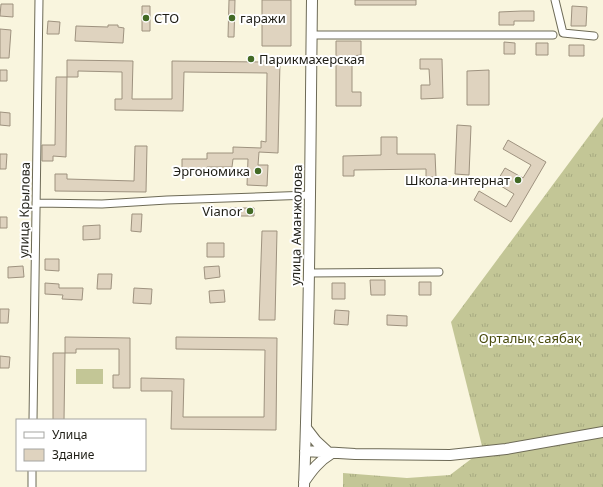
<svg xmlns="http://www.w3.org/2000/svg" width="603" height="487" font-family="'Noto Sans',sans-serif">
<defs>
<pattern id="grass-tufts" width="24" height="20" patternUnits="userSpaceOnUse"><rect width="24" height="20" fill="#c3c696"/><path d="M3 7l-1-3M5 7V3M7 7l1-3M15 17l-1-3M17 17v-4M19 17l1-3" fill="none" stroke="#a7aa81"/></pattern>
</defs>
<rect width="100%" height="100%" fill="#f9f5de"/>
<path fill="url(#grass-tufts)" d="M603 117V487H343V473L407 478 450 475 483 450 451 322Z"/>
<path fill="#c3c696" d="M76 369H103V384H76Z"/>
<path fill="#dfd3bf" stroke="#9e927f" d="M229 0H235L234 37H228Z
M262 0H291V46H262Z
M355 0H416V5H355Z
M1 4H13V17L0 16Z
M142 6H150V31H142Z
M572 6 587 7 586 26H571Z
M522 11H534V21H514V25H499V12Z
M48 21 60 22 59 34H47Z
M108 25H118V27L124 28 123 43 75 41 76 26 108 27Z
M0 29 11 30 9 58H0Z
M336 41H361V55L352 56V92H361V106H336Z
M504 42 515 43V54H504Z
M536 43H548V55H536Z
M569 45H584V56H569Z
M420 59H442L443 98 421 99V85H430L429 69H420Z
M67 60 133 61 132 99H172V61L262 62V61H280L278 153 259 152 258 165H268L267 186 247 185 248 159H233L232 167H207V172H182V159H207V153H233V147L261 148V141L266 142 267 73 184 72 183 111 115 110V99H122V72L78 71V77H67Z
M0 70H7V81H0Z
M489 70V105H467V71Z
M56 77H67L66 157 53 156V161H42V145H55Z
M0 112 10 113V126L0 125Z
M457 125 471 126 469 175 455 174Z
M381 137H397V154H435L436 177H426V169L354 170V176H343V156L381 155Z
M508 140 546 162 511 222 474 200 479 191 506 207 514 194 496 183 505 168 523 178 531 165 503 149Z
M135 146H147L146 192 55 191V174H67V179L134 181Z
M0 154H7L6 169H0Z
M230 208H254V216H229Z
M132 214H142L141 232 131 231Z
M0 217H7V228H0Z
M100 225V239L83 240V226Z
M262 231H277L275 320H259Z
M207 243H224V257H207Z
M45 259H59V271L45 270Z
M23 266 24 277 8 278V267Z
M219 266 220 277 205 279 204 267Z
M98 274H112L111 289H97Z
M370 280H385V295H371Z
M419 282H431V295H419Z
M45 283 59 284V288H83L82 300 62 299 63 295 45 294Z
M332 283H345V299H332Z
M134 288 152 289 151 304 133 303Z
M224 290 225 302 210 303 209 291Z
M0 309H9L8 323H0Z
M335 310 349 311 348 325 334 324Z
M387 315 407 316V326L387 325Z
M65 337 130 338V388H113V375H119V349H76V353H65Z
M176 337 277 338 276 430 171 429 172 391H141V378L184 379 183 417H264L265 350 176 349Z
M53 353H65L64 420H53Z
M0 356 10 357 9 368H0Z"/>
<g fill="none" stroke-linecap="round" stroke-linejoin="round">
<defs>
<path id="street" d="M555 0 563 33 594 36
M312 35H553
M36 203 102 204 167 200 310 195
M309 273 439 272
M33 420 39 0
M32 487V470"/>
<path id="secondary" d="M306 428 316 441 329 453
M305 451 355 454 450 455 506 449 603 432
M304 482C312 470 319 461 332 453
M304 487C310 325 310 162 312 0"/>
</defs>
<use href="#street" stroke="#6d6a56" stroke-width="9"/>
<use href="#secondary" stroke="#6d6a56" stroke-width="12"/>
<use href="#street" stroke="#fff" stroke-width="7"/>
<use href="#secondary" stroke="#fff" stroke-width="10"/>
</g>
<g fill="#436a25" stroke="#fff" stroke-width="1.5">
<circle cx="146" cy="18" r="4"/>
<circle cx="232" cy="18" r="4"/>
<circle cx="251" cy="59" r="4"/>
<circle cx="258" cy="171" r="4"/>
<circle cx="518" cy="180" r="4"/>
<circle cx="250" cy="211" r="4"/>
</g>
<g text-anchor="middle" stroke-width="4" stroke-linejoin="round" paint-order="stroke">
<g font-size="13" fill="#1f1e16" stroke="#fff" text-anchor="start">
<text x="154" y="23">СТО</text>
<text x="240" y="23">гаражи</text>
<text x="259" y="64">Парикмахерская</text>
<text x="250" y="176" text-anchor="end">Эргономика</text>
<text x="510" y="185" text-anchor="end">Школа-интернат</text>
<text x="242" y="216" text-anchor="end">Vianor</text>
</g>
<g font-size="13" fill="#1f1e16" stroke="#fff">
<text transform="translate(24 210) rotate(-89)" y="5">улица Крылова</text>
<text transform="translate(296 225) rotate(-89)" y="5">улица Аманжолова</text>
</g>
<g font-size="13" fill="#494b0d" stroke="#fff">
<text x="530" y="343">Орталық саябақ</text>
</g>
</g>
<rect x="16" y="419" width="130" height="52" fill="#ffffff" stroke="#a5a5a2"/>
<rect x="24" y="432" width="20" height="6" fill="#ffffff" stroke="#a5a5a2"/>
<text x="52" y="439" font-size="12" fill="#1f1e16">Улица</text>
<rect x="24" y="449" width="20" height="12" fill="#dfd3bf" stroke="#a5a5a2"/>
<text x="52" y="459" font-size="12" fill="#1f1e16">Здание</text>
</svg>
